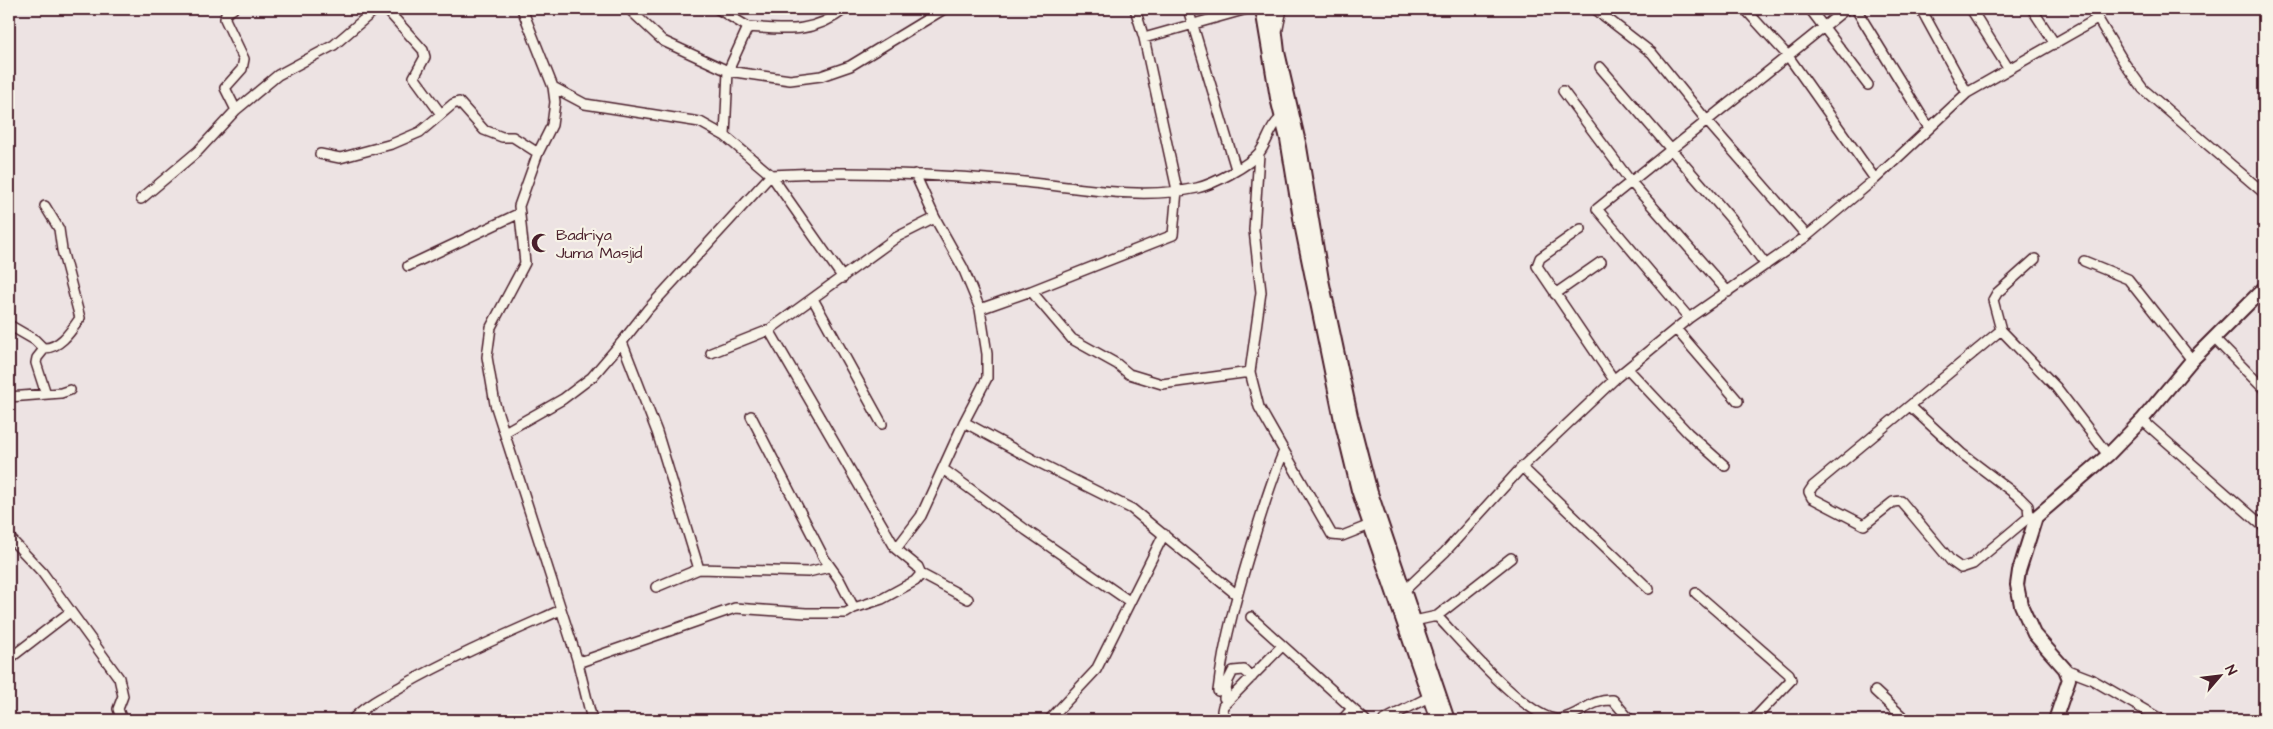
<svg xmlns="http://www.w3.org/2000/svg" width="2273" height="729" font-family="'Architects Daughter',sans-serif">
<rect width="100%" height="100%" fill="#ede3e3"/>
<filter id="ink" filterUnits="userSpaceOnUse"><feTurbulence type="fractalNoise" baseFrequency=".02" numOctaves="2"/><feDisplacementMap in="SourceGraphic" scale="10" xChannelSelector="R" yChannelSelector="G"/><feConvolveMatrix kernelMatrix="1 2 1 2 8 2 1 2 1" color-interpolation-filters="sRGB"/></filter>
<g filter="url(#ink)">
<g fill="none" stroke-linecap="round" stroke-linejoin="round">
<defs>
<path id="street" d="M386 9 423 50 425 57 414 77 441 114
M522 9 553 87 585 104 700 122 725 136 771 175C852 170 932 174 1013 181 1073 186 1137 201 1197 188 1214 184 1248 166 1259 153 1268 142 1271 122 1285 116
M629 9 663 41 728 71 790 80 821 76 850 66 944 9
M718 9 748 27
M1188 9 1236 169
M1595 9 1652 53 1707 121 1807 236
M1745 9 1788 56 1875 179
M1810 9 1868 85
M1856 9 1929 128
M1921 9 1967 93
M1971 9 2008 68
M2032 9 2055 44
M2092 9 2125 64 2143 89 2264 193
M1278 28 1282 9
M1144 38 1247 9
M1600 67 1732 220 1766 265
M553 87 555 102 552 125 538 153 519 206 525 263 491 327 487 357 495 404 577 659 583 661 735 608 806 613H846L854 608 882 599 915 581 921 574
M1563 91 1631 182 1728 292
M236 110 278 75 334 45 376 9
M725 136 728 71 748 27C786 30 813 34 845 9
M320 154 340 158 392 144 420 132 453 104 459 102 484 130 502 137H513L538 153
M1259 154 1254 230 1261 292 1250 372 1259 407 1332 535 1342 536 1370 525
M141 199 198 151 236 110 225 88 242 69 244 59 225 19 226 13 233 9
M1581 229 1540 258 1537 266 1614 380
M2084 261 2128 279 2192 360
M408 266 520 213
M1031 291 1072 339 1117 364 1129 374 1162 384 1250 372
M1555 294 1601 262
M813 299 882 424
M980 309 1031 291 1173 235 1177 190 1144 38 1135 9
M1689 318 1597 209 1846 9
M9 325 35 340 43 348C60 349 71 331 80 318L62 250 59 229 45 206
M1676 329 1738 401
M769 330 896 549 918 567 921 574 968 599
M2001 330 1993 300 1997 293 2035 259
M2214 338 2264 389
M45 348 37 358 36 363 46 394
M711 353 769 330 897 237 935 218
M1628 369 1688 433 1725 466
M9 397 61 393 70 390
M1910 406 1961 453 2019 497 2028 506 2029 517
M751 416 824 558 839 579 854 608
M2142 420 2264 527
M964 422 1034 460 1132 509 1237 595
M505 432 563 399 592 377 622 342
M1522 467 1649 589
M943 469 1026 530 1129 601
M2036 517H2029L1973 564 1961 568 1951 561 1901 501 1893 502 1864 525 1812 498 1809 492 1813 486 2001 330 2056 387 2108 455
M9 537 42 572 119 678 123 696 118 709 122 720
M896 549 921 516 964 422 987 378V354L980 309 963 268 935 218 915 174
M699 569 657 432 622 342 648 309 771 175 843 278
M656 587 699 569 808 572 829 567
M1404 591 1445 552 1522 467 1617 377 1689 318 1807 236 1875 179 1967 93 2097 19
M1696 593 1789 674 1791 680 1753 720
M1437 616 1511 558
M1251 617 1365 720
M1414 621 1437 616C1459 639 1530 723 1560 719 1580 716 1590 699 1613 700L1630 720
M9 659 70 612
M577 659 592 720
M2065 669 2091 679 2162 720
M1218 691C1224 638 1239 588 1254 538 1263 508 1272 479 1284 451
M1875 691 1906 720
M1224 698 1228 681 1233 671 1244 670 1252 677
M352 720C365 705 385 696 402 686 453 657 507 634 561 610
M1049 720 1096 670 1164 534
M1227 720 1222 711 1223 706 1282 646
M1342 720 1351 710
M1384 720 1429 697"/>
<path id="secondary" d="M1262 9 1277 98 1287 139 1301 224 1341 420 1358 490 1437 720
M1273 9 1278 52 1300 147 1322 280 1351 416 1371 493 1448 720
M2055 720 2069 679 2065 669 2034 634 2021 605 2017 585 2019 571 2036 517 2108 455 2142 420 2192 360 2264 288"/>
</defs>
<use href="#street" stroke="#4a1f2b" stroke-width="12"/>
<use href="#secondary" stroke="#4a1f2b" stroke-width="16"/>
<use href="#street" stroke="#f7f3e8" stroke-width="9"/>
<use href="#secondary" stroke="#f7f3e8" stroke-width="12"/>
</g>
</g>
<defs>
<symbol id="mosque-bare" viewBox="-9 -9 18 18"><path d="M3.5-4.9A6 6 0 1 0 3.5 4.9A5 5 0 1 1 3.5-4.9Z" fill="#4a1f2b" stroke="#f7f3e8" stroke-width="2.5" paint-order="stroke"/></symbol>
</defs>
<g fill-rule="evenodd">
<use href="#mosque-bare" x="527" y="229" width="28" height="28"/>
</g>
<g text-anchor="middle" stroke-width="4.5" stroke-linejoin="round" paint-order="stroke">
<g font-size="16" fill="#4a1f2b" stroke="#f7f3e8" text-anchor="start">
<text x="556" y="240">Badriya<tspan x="556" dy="18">Juma Masjid</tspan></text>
</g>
</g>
<rect width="2273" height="729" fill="none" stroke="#f7f3e8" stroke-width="30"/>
<rect x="15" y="15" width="2243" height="699" fill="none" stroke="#4a1f2b" stroke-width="2" filter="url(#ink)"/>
<g transform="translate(2220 676) rotate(62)" stroke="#f7f3e8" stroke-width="4" paint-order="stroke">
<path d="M0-4L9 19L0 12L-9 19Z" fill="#4a1f2b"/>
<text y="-8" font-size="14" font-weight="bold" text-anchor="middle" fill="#4a1f2b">N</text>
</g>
</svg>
